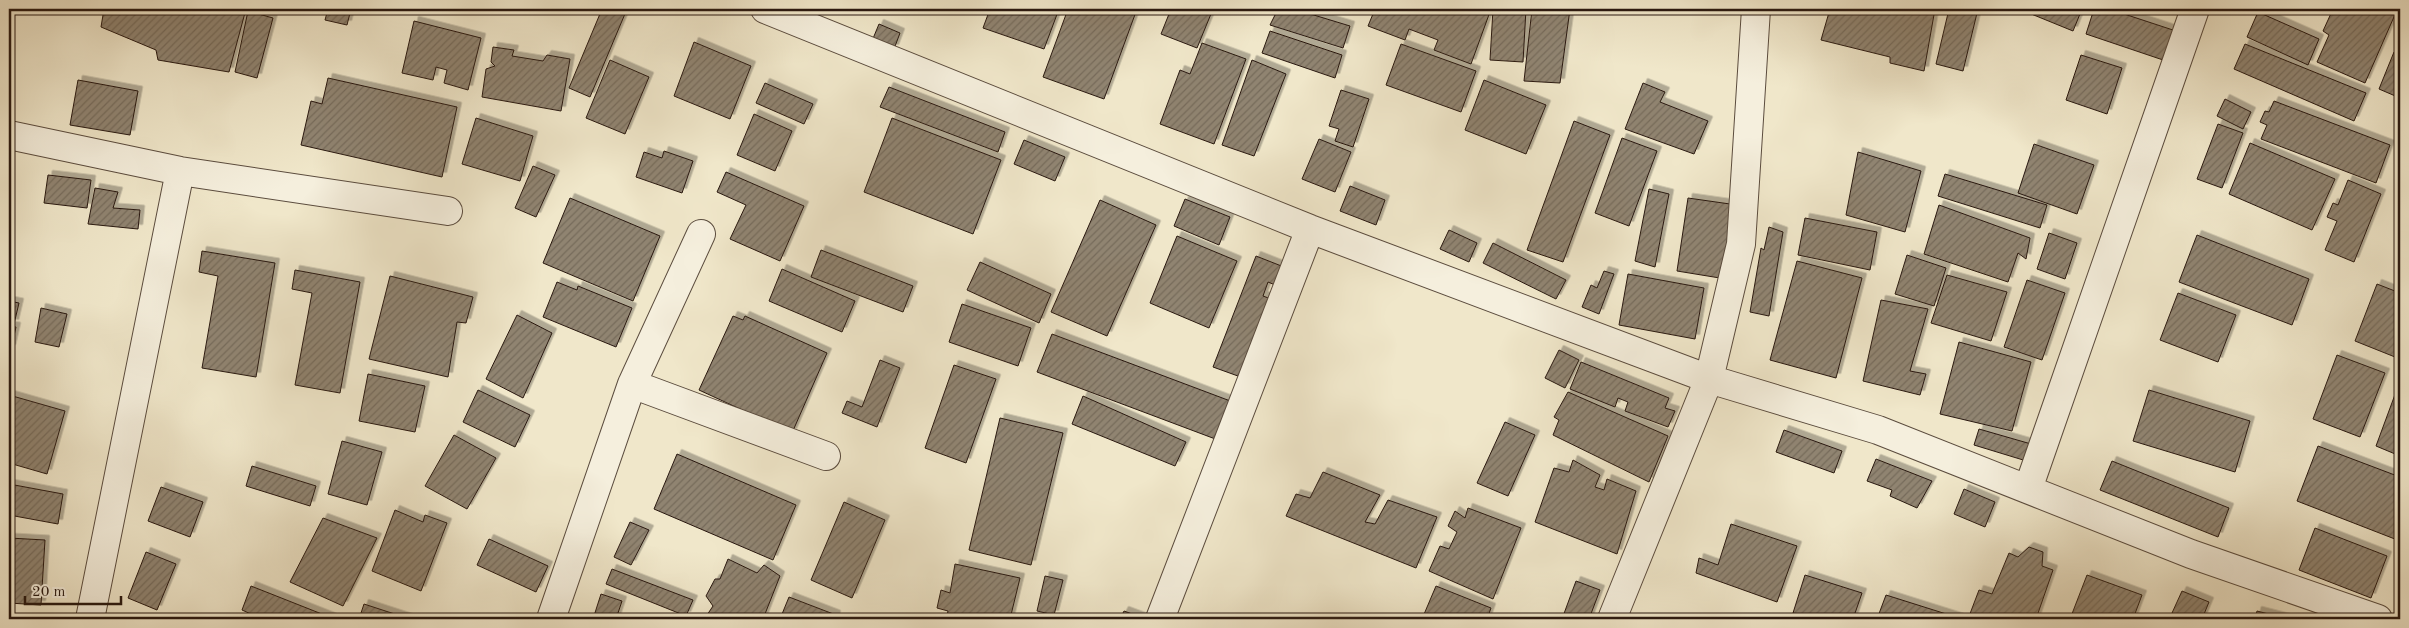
<svg xmlns="http://www.w3.org/2000/svg" width="2409" height="628" font-family="'Old Standard TT',serif">
<defs>
<pattern id="building-hatch" width="6" height="6" patternUnits="userSpaceOnUse" patternTransform="scale(1.25)"><rect width="6" height="6" fill="#908471"/><path d="M-1 1l2-2M0 6l6-6M5 7l2-2" fill="none" stroke="#766b5b"/></pattern>
<filter id="shadow"><feDropShadow dx="4.5" dy="-4.5" stdDeviation="0" flood-color="#0004"/></filter>
</defs>
<rect width="100%" height="100%" fill="#f0e7ca"/>
<filter id="stains"><feTurbulence type="fractalNoise" baseFrequency=".004" numOctaves="4"/><feColorMatrix values="0 0 0 0 .2 0 0 0 0 .09 0 0 0 0 .02 0 0 0 .5 -.17"/></filter>
<radialGradient id="worn" r=".72"><stop offset=".6" stop-color="#630" stop-opacity="0"/><stop offset="1" stop-color="#630" stop-opacity=".3"/></radialGradient>
<path fill="url(#building-hatch)" stroke="#291810" filter="url(#shadow)" d="M104 9H246L229 72 158 60 156 50 101 27Z
M328 9H351L347 25 325 20Z
M602 9H627L590 97 569 88Z
M990 9H1059L1044 49 983 28Z
M1068 9H1137L1104 99 1043 77Z
M1171 9H1213L1197 48 1161 34Z
M1278 9H1294L1350 26 1343 48 1270 25Z
M1375 9H1491L1471 64 1434 50 1438 40 1409 29 1405 40 1368 26Z
M1493 9H1526L1523 62 1490 60Z
M1532 9H1570L1560 83 1524 81Z
M1830 9H1935L1924 71 1890 63V57L1821 40Z
M1949 9 1977 13 1963 71 1936 64Z
M2019 9H2082L2073 31Z
M2094 9H2109L2179 32 2169 62 2086 34Z
M2333 9 2397 10 2365 83 2317 62 2329 35 2323 31Z
M248 11 273 18 257 78 235 72Z
M2258 12 2319 39 2308 65 2247 37Z
M414 21 481 38 468 90 444 83 447 70 436 67 433 80 402 73Z
M879 24 900 33 894 49 872 41Z
M1270 31 1342 55 1335 78 1262 53Z
M694 42 751 66 730 119 674 96Z
M1202 43 1246 59 1214 144 1160 124 1180 70 1190 74Z
M1401 44 1476 71 1461 112 1386 85Z
M2245 44 2366 93 2354 121 2234 69Z
M493 47 514 50 512 56 543 61 547 55 570 59 561 111 482 97 486 69 495 66 491 62Z
M2394 52 2400 55V98L2379 89Z
M2081 55 2122 68 2107 114 2066 100Z
M610 60 649 77 625 134 586 118Z
M1252 60 1286 74 1254 156 1222 145Z
M328 78 457 107 442 177 301 145 311 101 322 104Z
M78 80 138 91 130 135 70 125Z
M1484 80 1546 105 1526 154 1465 130Z
M765 83 813 104 804 124 756 103Z
M1643 83 1665 92 1660 102 1708 121 1694 154 1625 129Z
M889 87 1005 132 998 152 880 107Z
M1341 90 1369 99 1353 147 1335 141 1339 129 1329 126Z
M2225 99 2251 112 2243 129 2217 116Z
M2274 101 2390 145 2376 183 2261 139 2267 125 2260 122 2265 111 2269 112Z
M754 114 792 131 775 171 737 155Z
M476 118 533 136 520 181 462 164Z
M892 118 1001 160 973 234 864 192Z
M1574 121 1610 135 1563 262 1527 250Z
M2218 124 2243 133 2222 188 2197 179Z
M1622 138 1657 151 1629 226 1595 213Z
M1319 139 1351 152 1335 192 1302 179Z
M1024 140 1065 157 1055 181 1014 164Z
M2250 143 2335 179 2312 230 2229 194Z
M2034 144 2094 165 2077 214 2018 193Z
M664 151 693 161 682 193 636 177 644 152 662 158Z
M1858 152 1921 171 1905 232 1846 215Z
M533 166 555 175 536 217 515 208Z
M726 172 804 206 780 261 730 239 746 205 717 192Z
M1945 174 2047 205 2040 228 1938 196Z
M48 175 91 180 87 208 44 203Z
M2348 180 2381 194 2354 262 2325 250 2337 221 2327 217 2333 203 2338 205Z
M1350 186 1385 200 1376 225 1340 211Z
M95 188 118 192 113 208 140 210 138 229 88 224Z
M1649 189 1669 194 1655 267 1635 261Z
M570 198 660 236 633 301 543 263Z
M1688 198 1737 205 1726 279 1677 271Z
M1185 199 1230 217 1219 245 1174 226Z
M1100 200 1156 225 1107 336 1051 312Z
M1939 205 2030 238 2026 259 2018 253 2008 282 1924 254Z
M1805 218 1877 232 1870 270 1798 255Z
M1769 227 1783 232 1769 316 1750 312 1761 248 1764 250Z
M1449 230 1477 243 1469 262 1440 249Z
M2049 233 2077 243 2065 279 2037 269Z
M2197 235 2309 279 2292 325 2179 282Z
M1177 236 1237 261 1209 328 1150 303Z
M1493 243 1566 280 1556 299 1483 263Z
M821 250 913 286 903 312 811 277Z
M202 251 275 263 256 377 202 368 218 276 199 272Z
M1907 255 1946 268 1934 306 1895 294Z
M1256 256 1289 269 1282 288 1268 282 1263 296 1279 302 1249 380 1213 367Z
M1797 261 1862 278 1836 378 1770 360Z
M980 262 1051 294 1039 323 967 290Z
M782 269 855 301 842 332 769 301Z
M295 270 360 282 340 393 295 385 312 293 292 289Z
M1604 271 1614 274 1599 314 1582 307 1591 285 1597 288Z
M1628 274 1704 288 1695 339 1619 325Z
M1947 275 2007 292 1991 341 1931 323Z
M390 276 473 297 466 323 457 322 448 377 369 359Z
M2027 280 2065 293 2042 360 2004 347Z
M557 282 577 290 578 286 632 308 616 347 543 317Z
M2377 284 2400 293V359L2355 341Z
M2178 293 2236 315 2218 362 2160 340Z
M1881 300 1928 309 1910 371 1926 374 1920 395 1863 381Z
M9 301 19 303 14 324 9 322Z
M962 304 1031 328 1018 366 949 342Z
M41 308 67 314 59 347 35 342Z
M517 315 552 333 523 398 486 379Z
M733 316 743 320 745 316 827 353 792 433 699 390Z
M9 326 16 327 11 349H9Z
M1052 334 1233 402 1218 440 1037 372Z
M1959 342 2031 362 2012 431 1940 414Z
M1559 350 1579 360 1565 388 1545 378Z
M2337 355 2385 373 2360 437 2313 419Z
M880 360 900 368 877 427 842 413 847 401 862 407Z
M1581 362 1669 398 1665 408 1675 411 1668 427 1625 411 1628 402 1618 398 1615 407 1570 389Z
M954 365 996 379 966 463 925 448Z
M368 374 425 386 415 432 359 421Z
M2400 381V456L2376 446Z
M478 390 530 415 515 447 463 422Z
M2149 390 2250 421 2235 472 2133 441Z
M1568 392 1668 436 1649 482 1553 435 1559 420 1554 417Z
M9 395 65 411 47 474 9 463Z
M1083 396 1186 442 1175 466 1072 424Z
M1000 418 1063 433 1031 565 969 550Z
M1505 422 1535 435 1508 496 1477 483Z
M1979 429 2038 446 2033 463 1974 445Z
M1784 430 1842 451 1834 473 1776 452Z
M454 435 496 458 467 509 425 486Z
M342 441 382 452 367 505 328 494Z
M2318 446 2400 477V541L2297 501Z
M677 454 796 505 773 560 654 509Z
M1876 459 1932 481 1917 508 1890 496 1892 490 1867 481Z
M1573 460 1600 475 1595 487 1604 490 1607 479 1636 491 1617 554 1535 522 1554 468 1569 472Z
M2112 461 2229 508 2218 537 2100 490Z
M252 466 316 486 310 506 246 486Z
M1323 472 1380 495 1365 522 1375 524 1388 500 1437 517 1416 568 1286 516 1296 494 1310 498Z
M9 484 63 494 58 524 9 515Z
M161 487 203 502 190 537 148 521Z
M1964 489 1995 502 1985 527 1954 514Z
M844 502 885 520 852 598 811 580Z
M1468 508 1521 528 1493 599 1429 571 1440 546 1449 549 1457 532 1448 526 1455 511 1465 518Z
M395 510 423 522 425 515 447 523 421 591 372 571Z
M323 518 377 538 343 606 290 582Z
M630 522 649 530 631 565 614 557Z
M1731 524 1797 546 1777 602 1696 573 1699 558 1718 565Z
M2315 528 2387 556 2371 598 2299 570Z
M9 538 45 540 41 605 9 603Z
M489 539 548 566 536 592 477 565Z
M2029 547 2043 552 2042 566 2053 570 2036 619H1968L1979 590 1992 594 2009 553 2018 557Z
M146 552 176 564 157 610 128 598Z
M728 559 757 573 764 565 780 576 763 619H719L707 615 713 606 706 596 715 579H720Z
M955 564 1020 578 1010 619H946L948 611 937 608 941 590 950 593Z
M612 569 693 600 686 616 606 584Z
M1805 575 1862 593 1853 619H1812L1793 613Z
M2087 575 2142 595 2133 619H2070Z
M1045 576 1063 580 1054 615 1037 611Z
M1576 581 1600 590 1589 619H1562Z
M251 586 332 618V619H262L242 610Z
M1436 586 1491 608 1487 619H1422Z
M2182 591 2209 602 2202 619H2186L2172 613Z
M601 594 622 601 616 619H593Z
M1886 595 1959 618 1958 619H1877Z
M789 597 836 615 835 619H780Z
M364 604 410 619H359Z
M1124 611 1143 618V619H1120Z
M2257 611 2288 619H2255Z"/>
<g fill="none" stroke-linecap="round" stroke-linejoin="round">
<defs>
<path id="minor" d="M765 9 1310 229 1709 379 1878 430 2191 554 2378 619
M9 135 180 171 448 211
M632 384 826 456
M2028 489 2195 9
M90 619 180 171
M551 619 632 384 701 234
M1160 619 1310 229
M1612 619 1709 379 1741 244 1756 9"/>
</defs>
<use href="#minor" stroke="#5b4c3e" stroke-width="30"/>
<use href="#minor" stroke="#f5efdd" stroke-width="28"/>
</g>
<rect width="2409" height="628" fill="none" stroke="#f0e7ca" stroke-width="30"/>
<rect x="10" y="10" width="2389" height="608" fill="none" stroke="#291810" stroke-width="2.5"/>
<rect x="15" y="15" width="2379" height="598" fill="none" stroke="#291810"/>
<path d="M25 596v8h96v-8" fill="none" stroke="#291810" stroke-width="2.5"/>
<text x="32" y="596" font-size="15" fill="#291810" stroke="#f5efdd" stroke-width="4" paint-order="stroke">20 m</text>
<rect width="100%" height="100%" filter="url(#stains)"/>
<rect width="100%" height="100%" fill="url(#worn)"/>
</svg>
